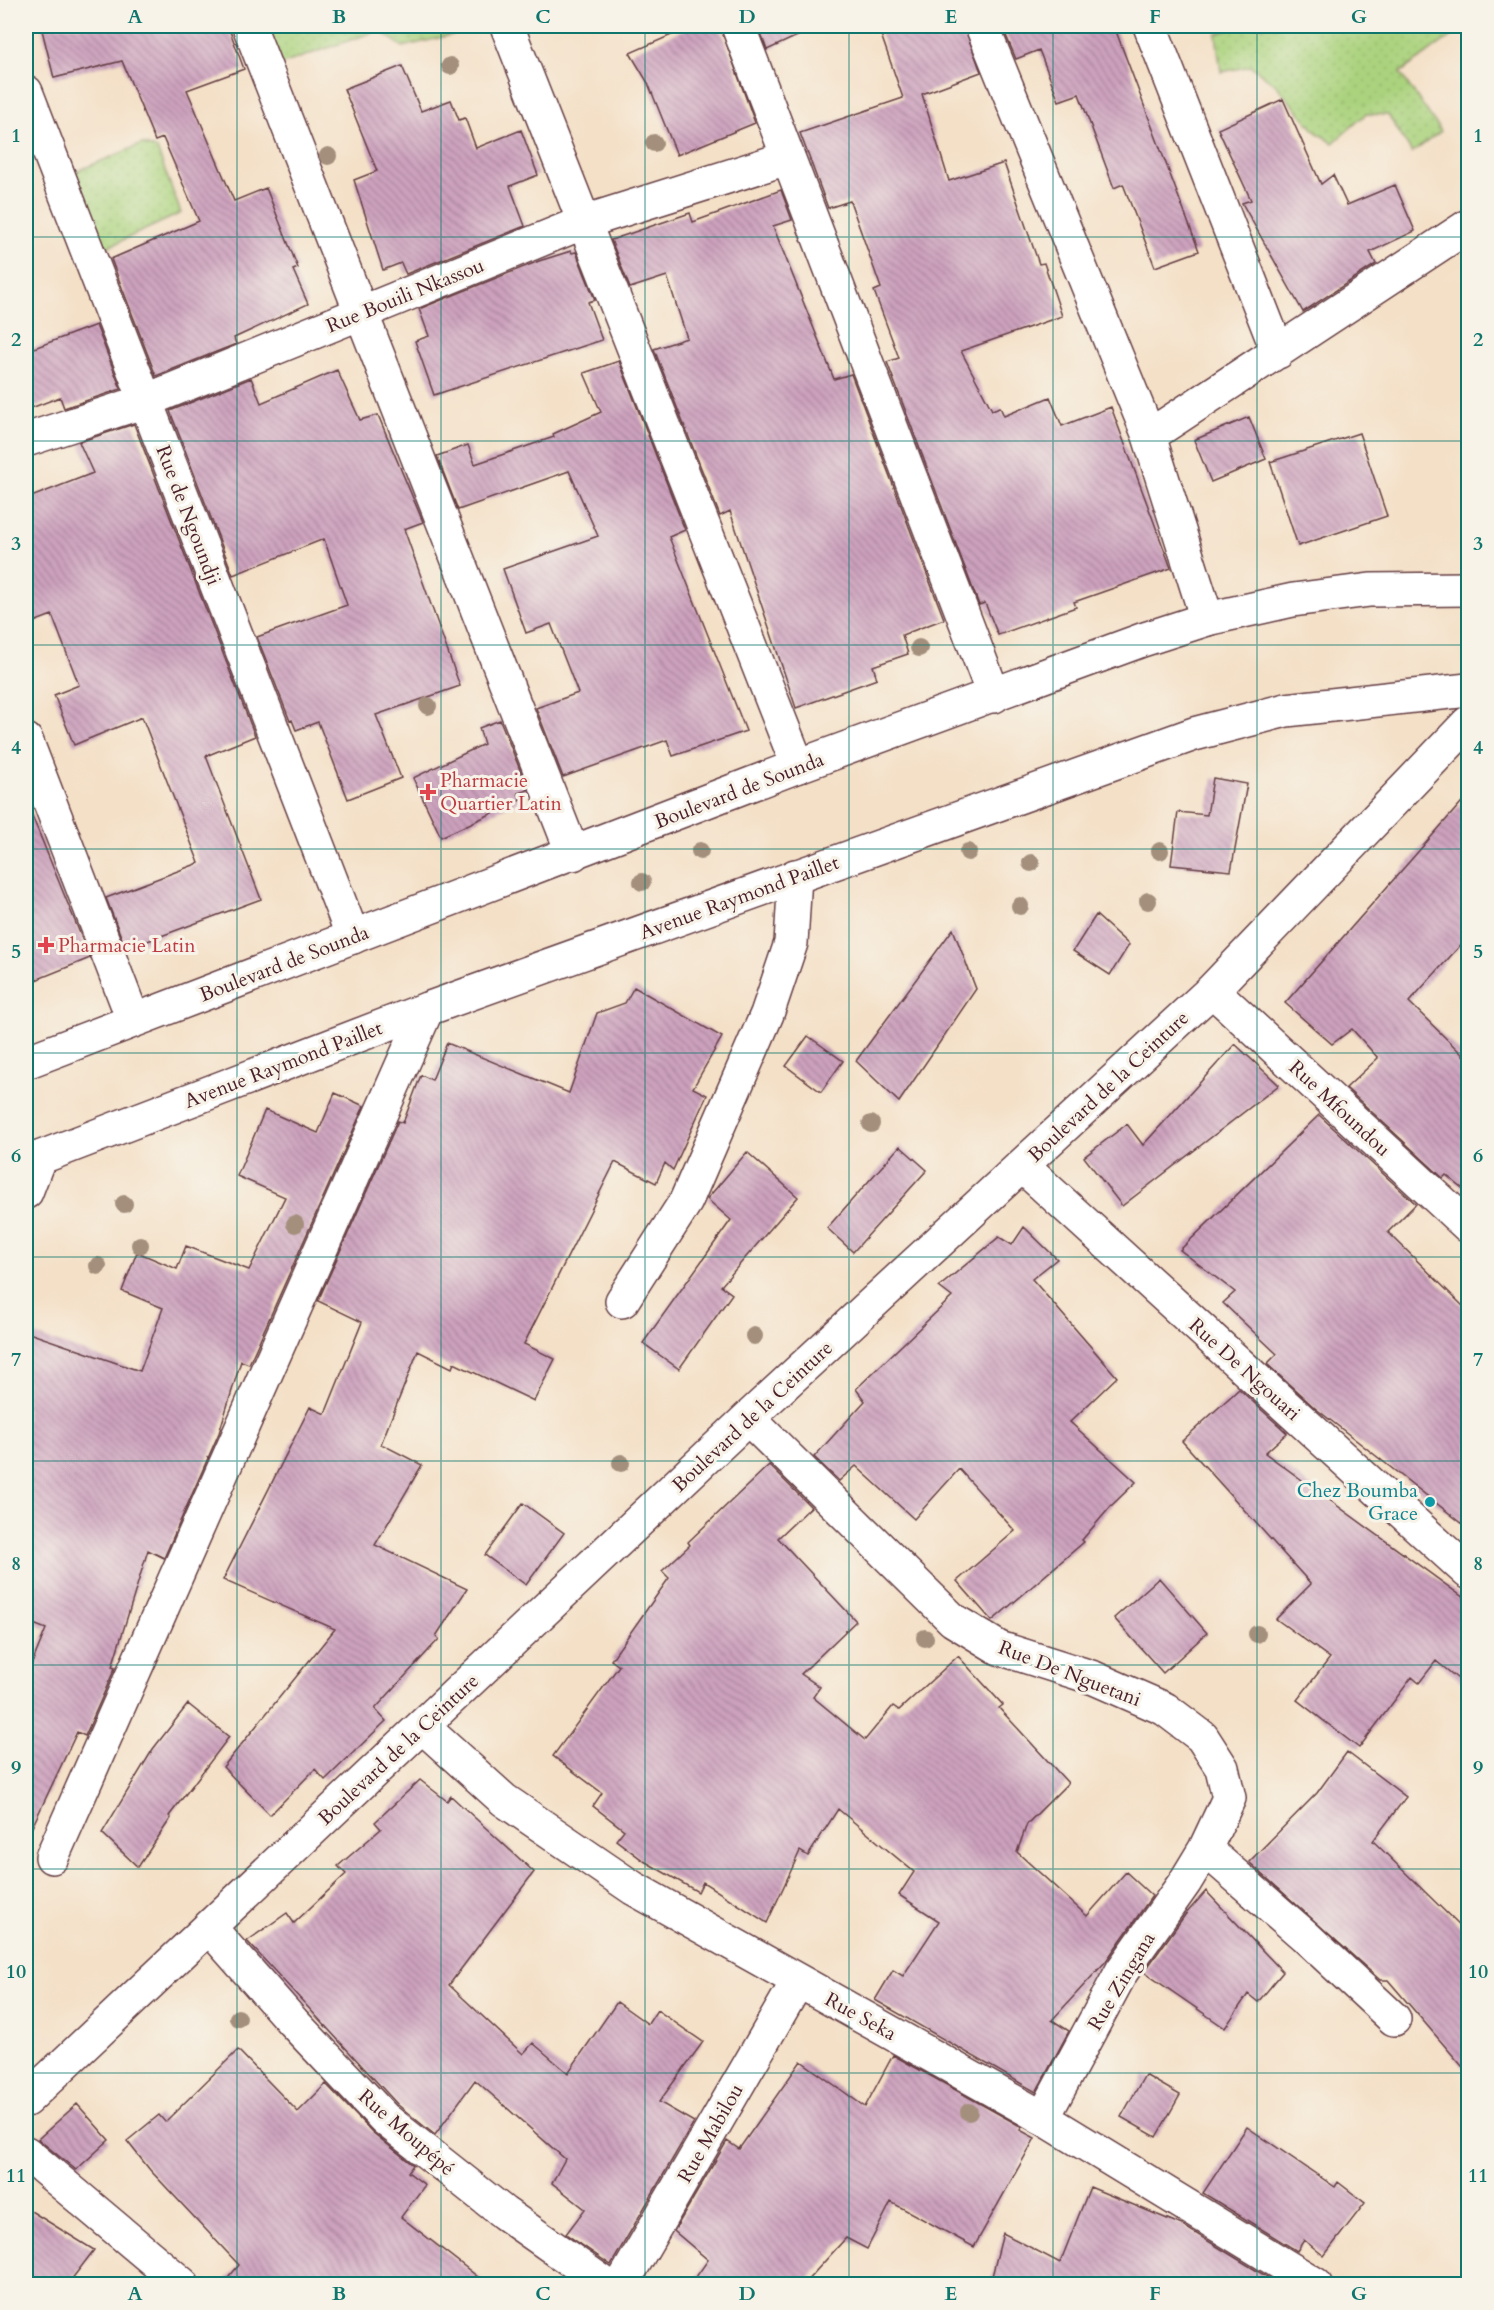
<svg xmlns="http://www.w3.org/2000/svg" width="1494" height="2310" font-family="Cardo,serif">
<defs>
<pattern id="grass-dots" width="8" height="8" patternUnits="userSpaceOnUse" patternTransform="scale(1.5)"><rect width="8" height="8" fill="#abd37e"/><path d="M2 2h.1M6 6h.1" fill="none" stroke="#95b56d" stroke-width="1.8" stroke-linecap="round"/></pattern>
<pattern id="building-back-hatch" width="6" height="6" patternUnits="userSpaceOnUse" patternTransform="scale(1.5)"><rect width="6" height="6" fill="#cda2be"/><path d="M-1 5l2 2M0 0l6 6M5-1l2 2" fill="none" stroke="#a8839b"/></pattern>
</defs>
<rect width="100%" height="100%" fill="#f7f3e8"/>
<filter id="ink" filterUnits="userSpaceOnUse"><feTurbulence type="fractalNoise" baseFrequency=".0167" numOctaves="2"/><feDisplacementMap in="SourceGraphic" scale="12" xChannelSelector="R" yChannelSelector="G"/><feConvolveMatrix kernelMatrix="1 2 1 2 8 2 1 2 1" color-interpolation-filters="sRGB"/></filter>
<filter id="wash" filterUnits="userSpaceOnUse"><feTurbulence type="fractalNoise" baseFrequency=".008" numOctaves="4" result="noise"/><feDisplacementMap in="SourceGraphic" scale="24" xChannelSelector="R" yChannelSelector="G"/><feGaussianBlur stdDeviation="1.35" result="paint"/><feColorMatrix in="noise" values="0 0 0 0 0 0 0 0 0 0 0 0 0 0 0 0 0 1.4 0 .05"/><feComposite in="paint" operator="in"/></filter>
<g filter="url(#wash)">
<rect width="100%" height="100%" fill="#f4e0c7"/>
<path fill="url(#grass-dots)" stroke="#7a7954" stroke-width="1.5" d="M264 26H482L483 27 403 47 379 30 282 64Z
M1239 26H1465L1400 73 1441 131 1412 153 1388 115 1366 114 1333 143 1316 132 1276 85 1251 66 1221 72 1216 34Z
M142 144 157 149 181 213 104 249 75 172Z"/>
<g id="blocks">
<path fill="url(#building-back-hatch)" d="M41 26H228L244 69 187 90 234 201 266 188 298 268 293 270 308 304 234 338 236 344 156 376 111 259 199 221 163 138 155 141 122 61 54 78Z
M692 26H720L755 123 677 155 648 83 630 53Z
M758 26H819L767 50Z
M878 26H964L981 72 922 94 949 181 1004 163 1039 264 1044 263 1062 316 961 351 992 410 1000 407 1004 416 1050 397 1062 426 1111 407 1171 568 1074 602 1076 607 998 635 985 603 979 605 887 362 899 358 874 291 881 288 850 201 828 208 800 133 903 98Z
M1002 26H1114L1199 251 1155 267 1123 184 1114 188 1079 94 1059 101 1039 50 1016 59Z
M402 66 421 111 451 100 459 120 465 118 476 148 521 130 538 175 510 186 525 226 406 274 401 263 383 270 354 180 377 171 344 89Z
M1283 99 1321 184 1333 175 1347 205 1395 185 1415 231 1370 252 1376 264 1303 312 1242 203 1251 200 1218 129Z
M781 190 792 220 773 226 834 379 851 374 944 619 902 635 908 654 873 666 877 679 796 708 730 511 720 516 654 349 687 338 667 276 630 288 611 240 690 213 693 222Z
M571 251 572 253 576 252 595 300 588 302 602 340 434 395 415 341 429 336 419 309 539 261Z
M96 325 121 389 64 408 60 397 26 410V351Z
M619 361 685 530 669 537 746 731 673 756 667 740 563 777 536 708 578 693 551 624 526 633 503 569 598 536 569 471 458 510 437 456 468 445 475 464 554 437 553 434 601 412 584 373Z
M337 370 360 420 378 415 423 522 404 529 460 686 376 715 401 778 348 799 318 722 296 730 292 720 290 721 257 637 347 605 324 539 233 575 170 411 251 378 261 403Z
M1249 417 1266 459 1211 482 1194 440Z
M134 424 255 736 206 756 261 899 126 949 106 898 199 863 142 717 74 745 54 695 79 685 52 615 26 625V499L93 473 79 442Z
M1359 433 1387 516 1298 546 1270 462Z
M500 720 528 790 518 793 521 800 441 837 413 778 484 744 479 728Z
M1213 778 1247 784 1231 871 1171 865 1178 812 1207 815Z
M1468 795V937L1409 1002 1468 1060V1193L1446 1175 1443 1178 1346 1088 1378 1058 1352 1029 1332 1044 1285 1003Z
M26 801 90 958 26 984Z
M1096 915 1129 945 1110 975 1073 951Z
M953 929 976 989 899 1102 856 1061Z
M634 987 722 1037 693 1088 707 1095 673 1170 665 1163 656 1183 615 1162 524 1344 555 1359 534 1401 454 1363 452 1368 418 1351 381 1444 422 1465 375 1545 467 1589 436 1636 439 1639 375 1709 386 1721 325 1780 315 1769 270 1815 223 1767 335 1629 223 1580 310 1407 325 1414 362 1322 318 1301 398 1121 403 1123 421 1075 432 1080 447 1043 569 1093 597 1013 625 1003Z
M808 1036 843 1061 821 1092 786 1066Z
M1235 1044 1279 1085 1122 1206 1084 1157 1127 1124 1143 1145Z
M335 1093 364 1106 249 1364 241 1361 219 1433 164 1558 148 1550 112 1667 115 1668 85 1736 77 1732 26 1840V1678L46 1629 26 1621V1332L140 1371 163 1308 122 1291 137 1252 177 1269 186 1246 249 1270 285 1197 237 1176 265 1110 318 1133Z
M1319 1115 1416 1204 1388 1232 1468 1311V1528L1315 1408 1267 1364 1277 1354 1223 1303 1235 1292 1180 1250Z
M900 1146 927 1170 853 1252 827 1228Z
M747 1152 798 1197 721 1286 732 1294 679 1369 643 1343 731 1220 707 1199Z
M1024 1227 1057 1259 1032 1279 1117 1377 1070 1422 1136 1482 1112 1505 1082 1540 1084 1542 992 1621 957 1581 1015 1531 959 1469 914 1519 856 1466 839 1481 814 1457 865 1401 856 1389 952 1297 939 1287 999 1237 1012 1245Z
M1239 1389 1287 1433 1265 1453 1468 1601V1687L1436 1661 1419 1683 1412 1677 1359 1748 1297 1700 1330 1658 1276 1619 1311 1584 1182 1441Z
M769 1465 811 1507 778 1538 856 1621 801 1674 820 1687 813 1697 865 1740 893 1706 899 1710 958 1656 1003 1705 999 1708 1068 1783 1027 1824 1017 1852 1087 1916 1126 1872 1152 1896 1106 1961 1052 2020 1069 2031 1036 2092 875 2000 893 1970 903 1976 939 1921 899 1895 914 1872 838 1809 808 1856 800 1851 767 1923 703 1882 698 1892 644 1861 616 1840 624 1830 593 1806 602 1793 553 1756 619 1666 611 1660 669 1578 662 1571 690 1545 688 1542Z
M523 1503 564 1533 526 1585 485 1555Z
M1159 1578 1207 1633 1163 1673 1114 1618Z
M188 1704 229 1737 169 1816 171 1818 138 1867 102 1833 153 1749Z
M1347 1752 1406 1797 1373 1841 1468 1934V2073L1388 1980H1380L1249 1862 1317 1793Z
M420 1780 447 1801 451 1796 534 1872 449 1985 523 2054 533 2043 568 2073 617 2002 648 2024 657 2010 703 2042 659 2102 694 2122 611 2265 566 2234 585 2209 552 2183 565 2159 475 2080 435 2135 398 2105 247 1941 287 1913 294 1923 346 1874 338 1866 381 1829 375 1822Z
M1206 1891 1283 1972 1258 2002 1248 1994 1225 2028 1144 1972 1185 1915Z
M238 2050 298 2112 326 2084 372 2132 413 2165 408 2172 425 2185 401 2217 487 2284H223L239 2265 150 2170 127 2141 159 2115 165 2122Z
M893 2055 1022 2127 1020 2130 1035 2138 974 2247 891 2202 867 2249 846 2238 804 2284H691L708 2260 674 2231 727 2141 739 2149 801 2061 865 2107Z
M1145 2075 1180 2095 1156 2137 1121 2117Z
M77 2104 109 2140 76 2170 38 2139Z
M1247 2127 1335 2187 1338 2182 1365 2203 1324 2256 1304 2240 1297 2251 1203 2193Z
M1090 2187 1182 2225 1277 2283 990 2284 1003 2233 1060 2263Z
M26 2208 94 2250 68 2284H26Z"/>
</g>
</g>
<g filter="url(#ink)">
<use href="#blocks" fill-opacity="0" stroke="#643c42" stroke-width="1.5"/>
<g fill="none" stroke-linecap="round" stroke-linejoin="round">
<defs>
<path id="minor" d="M249 26 573 854
M507 26 798 766
M738 26 994 696
M982 26 1149 436 1207 619
M1150 26 1278 352
M26 92 353 937
M1149 436 1468 226
M26 440 145 401 584 222 787 158
M26 740 133 1019
M1212 990 1468 1226
M1022 1166 1468 1572
M26 1192 39 1158
M622 1301 686 1201 767 1014 791 943 795 876
M748 1418 953 1620 999 1648 1094 1678 1165 1709 1202 1737 1222 1768 1229 1798 1205 1849 1185 1882 1122 1971 1043 2118
M422 1726 504 1800 633 1888 1043 2118 1315 2284
M1205 1849 1305 1936 1394 2019
M52 1857 427 1009
M209 1927 293 2022 385 2119 504 2213 605 2284
M26 2100 748 1418 1212 990 1468 723
M26 2153 182 2284
M622 2284 798 1981"/>
<path id="major" d="M26 1062 798 766 1142 640 1207 619 1293 600 1370 590 1468 589
M26 1163 427 1009 1194 734 1286 710 1468 690"/>
</defs>
<use href="#minor" stroke="#643c42" stroke-width="36"/>
<use href="#major" stroke="#643c42" stroke-width="36"/>
<use href="#minor" stroke="#fff" stroke-width="33"/>
<use href="#major" stroke="#fff" stroke-width="33"/>
</g>
<g fill="#a48f7d">
<circle cx="450" cy="66" r="9"/>
<circle cx="654" cy="143" r="9"/>
<circle cx="328" cy="156" r="9"/>
<circle cx="919" cy="648" r="9"/>
<circle cx="428" cy="706" r="9"/>
<circle cx="700" cy="851" r="9"/>
<circle cx="1160" cy="851" r="9"/>
<circle cx="968" cy="852" r="9"/>
<circle cx="1031" cy="863" r="9"/>
<circle cx="642" cy="882" r="9"/>
<circle cx="1148" cy="901" r="9"/>
<circle cx="1020" cy="906" r="9"/>
<circle cx="871" cy="1124" r="9"/>
<circle cx="124" cy="1204" r="9"/>
<circle cx="295" cy="1224" r="9"/>
<circle cx="140" cy="1245" r="9"/>
<circle cx="98" cy="1266" r="9"/>
<circle cx="754" cy="1336" r="9"/>
<circle cx="621" cy="1463" r="9"/>
<circle cx="1257" cy="1634" r="9"/>
<circle cx="925" cy="1638" r="9"/>
<circle cx="238" cy="2018" r="9"/>
<circle cx="969" cy="2112" r="9"/>
</g>
</g>
<path fill="none" stroke="#0f766e" stroke-width="1.5" stroke-opacity="0.55" d="M237 26V2284M441 26V2284M645 26V2284M849 26V2284M1053 26V2284M1257 26V2284M26 237H1468M26 441H1468M26 645H1468M26 849H1468M26 1053H1468M26 1257H1468M26 1461H1468M26 1665H1468M26 1869H1468M26 2073H1468"/>
<g fill="#e0444e" stroke="#f7f3e8" stroke-width="2">
<path d="M425 783h6v6h6v6h-6v6h-6v-6h-6v-6h6z"/>
<path d="M43 936h6v6h6v6h-6v6h-6v-6h-6v-6h6z"/>
</g>
<circle fill="#0f9aa8" stroke="#f7f3e8" stroke-width="2" cx="1430" cy="1502" r="6"/>
<g text-anchor="middle" stroke-width="6" stroke-linejoin="round" paint-order="stroke">
<g font-size="20" fill="#4a1f2b" stroke="#f7f3e8">
<text transform="translate(405 295) rotate(-22)" y="7">Rue Bouili Nkassou</text>
<text transform="translate(189 515) rotate(69)" y="7">Rue de Ngoundji</text>
<text transform="translate(739 790) rotate(-21)" y="7">Boulevard de Sounda</text>
<text transform="translate(739 897) rotate(-20)" y="7">Avenue Raymond Paillet</text>
<text transform="translate(284 963) rotate(-21)" y="7">Boulevard de Sounda</text>
<text transform="translate(283 1064) rotate(-21)" y="7">Avenue Raymond Paillet</text>
<text transform="translate(1108 1086) rotate(-43)" y="7">Boulevard de la Ceinture</text>
<text transform="translate(1340 1108) rotate(43)" y="7">Rue Mfoundou</text>
<text transform="translate(1245 1369) rotate(42)" y="7">Rue De Ngouari</text>
<text transform="translate(752 1416) rotate(-43)" y="7">Boulevard de la Ceinture</text>
<text transform="translate(1070 1673) rotate(21)" y="7">Rue De Nguetani</text>
<text transform="translate(398 1749) rotate(-43)" y="7">Boulevard de la Ceinture</text>
<text transform="translate(1121 1981) rotate(-59)" y="7">Rue Zingana</text>
<text transform="translate(861 2016) rotate(29)" y="7">Rue Seka</text>
<text transform="translate(407 2132) rotate(41)" y="7">Rue Moupépé</text>
<text transform="translate(710 2133) rotate(-60)" y="7">Rue Mabilou</text>
</g>
<g font-size="20" fill="#be3a42" stroke="#f7f3e8" text-anchor="start">
<text x="440" y="787">Pharmacie<tspan x="440" dy="23">Quartier Latin</tspan></text>
<text x="58" y="952">Pharmacie Latin</text>
</g>
<g font-size="20" fill="#0d838f" stroke="#f7f3e8" text-anchor="end">
<text x="1418" y="1497">Chez Boumba<tspan x="1418" dy="23">Grace</tspan></text>
</g>
</g>
<rect width="1494" height="2310" fill="none" stroke="#f7f3e8" stroke-width="66"/>
<rect x="33" y="33" width="1428" height="2244" fill="none" stroke="#0f766e" stroke-width="2"/>
<g font-size="20" text-anchor="middle" font-weight="bold" fill="#0f766e">
<text x="135" y="23">A</text>
<text x="339" y="23">B</text>
<text x="543" y="23">C</text>
<text x="747" y="23">D</text>
<text x="951" y="23">E</text>
<text x="1155" y="23">F</text>
<text x="1359" y="23">G</text>
<text x="16" y="142">1</text>
<text x="1478" y="142">1</text>
<text x="16" y="346">2</text>
<text x="1478" y="346">2</text>
<text x="16" y="550">3</text>
<text x="1478" y="550">3</text>
<text x="16" y="754">4</text>
<text x="1478" y="754">4</text>
<text x="16" y="958">5</text>
<text x="1478" y="958">5</text>
<text x="16" y="1162">6</text>
<text x="1478" y="1162">6</text>
<text x="16" y="1366">7</text>
<text x="1478" y="1366">7</text>
<text x="16" y="1570">8</text>
<text x="1478" y="1570">8</text>
<text x="16" y="1774">9</text>
<text x="1478" y="1774">9</text>
<text x="16" y="1978">10</text>
<text x="1478" y="1978">10</text>
<text x="16" y="2182">11</text>
<text x="1478" y="2182">11</text>
<text x="135" y="2300">A</text>
<text x="339" y="2300">B</text>
<text x="543" y="2300">C</text>
<text x="747" y="2300">D</text>
<text x="951" y="2300">E</text>
<text x="1155" y="2300">F</text>
<text x="1359" y="2300">G</text>
</g>
</svg>
